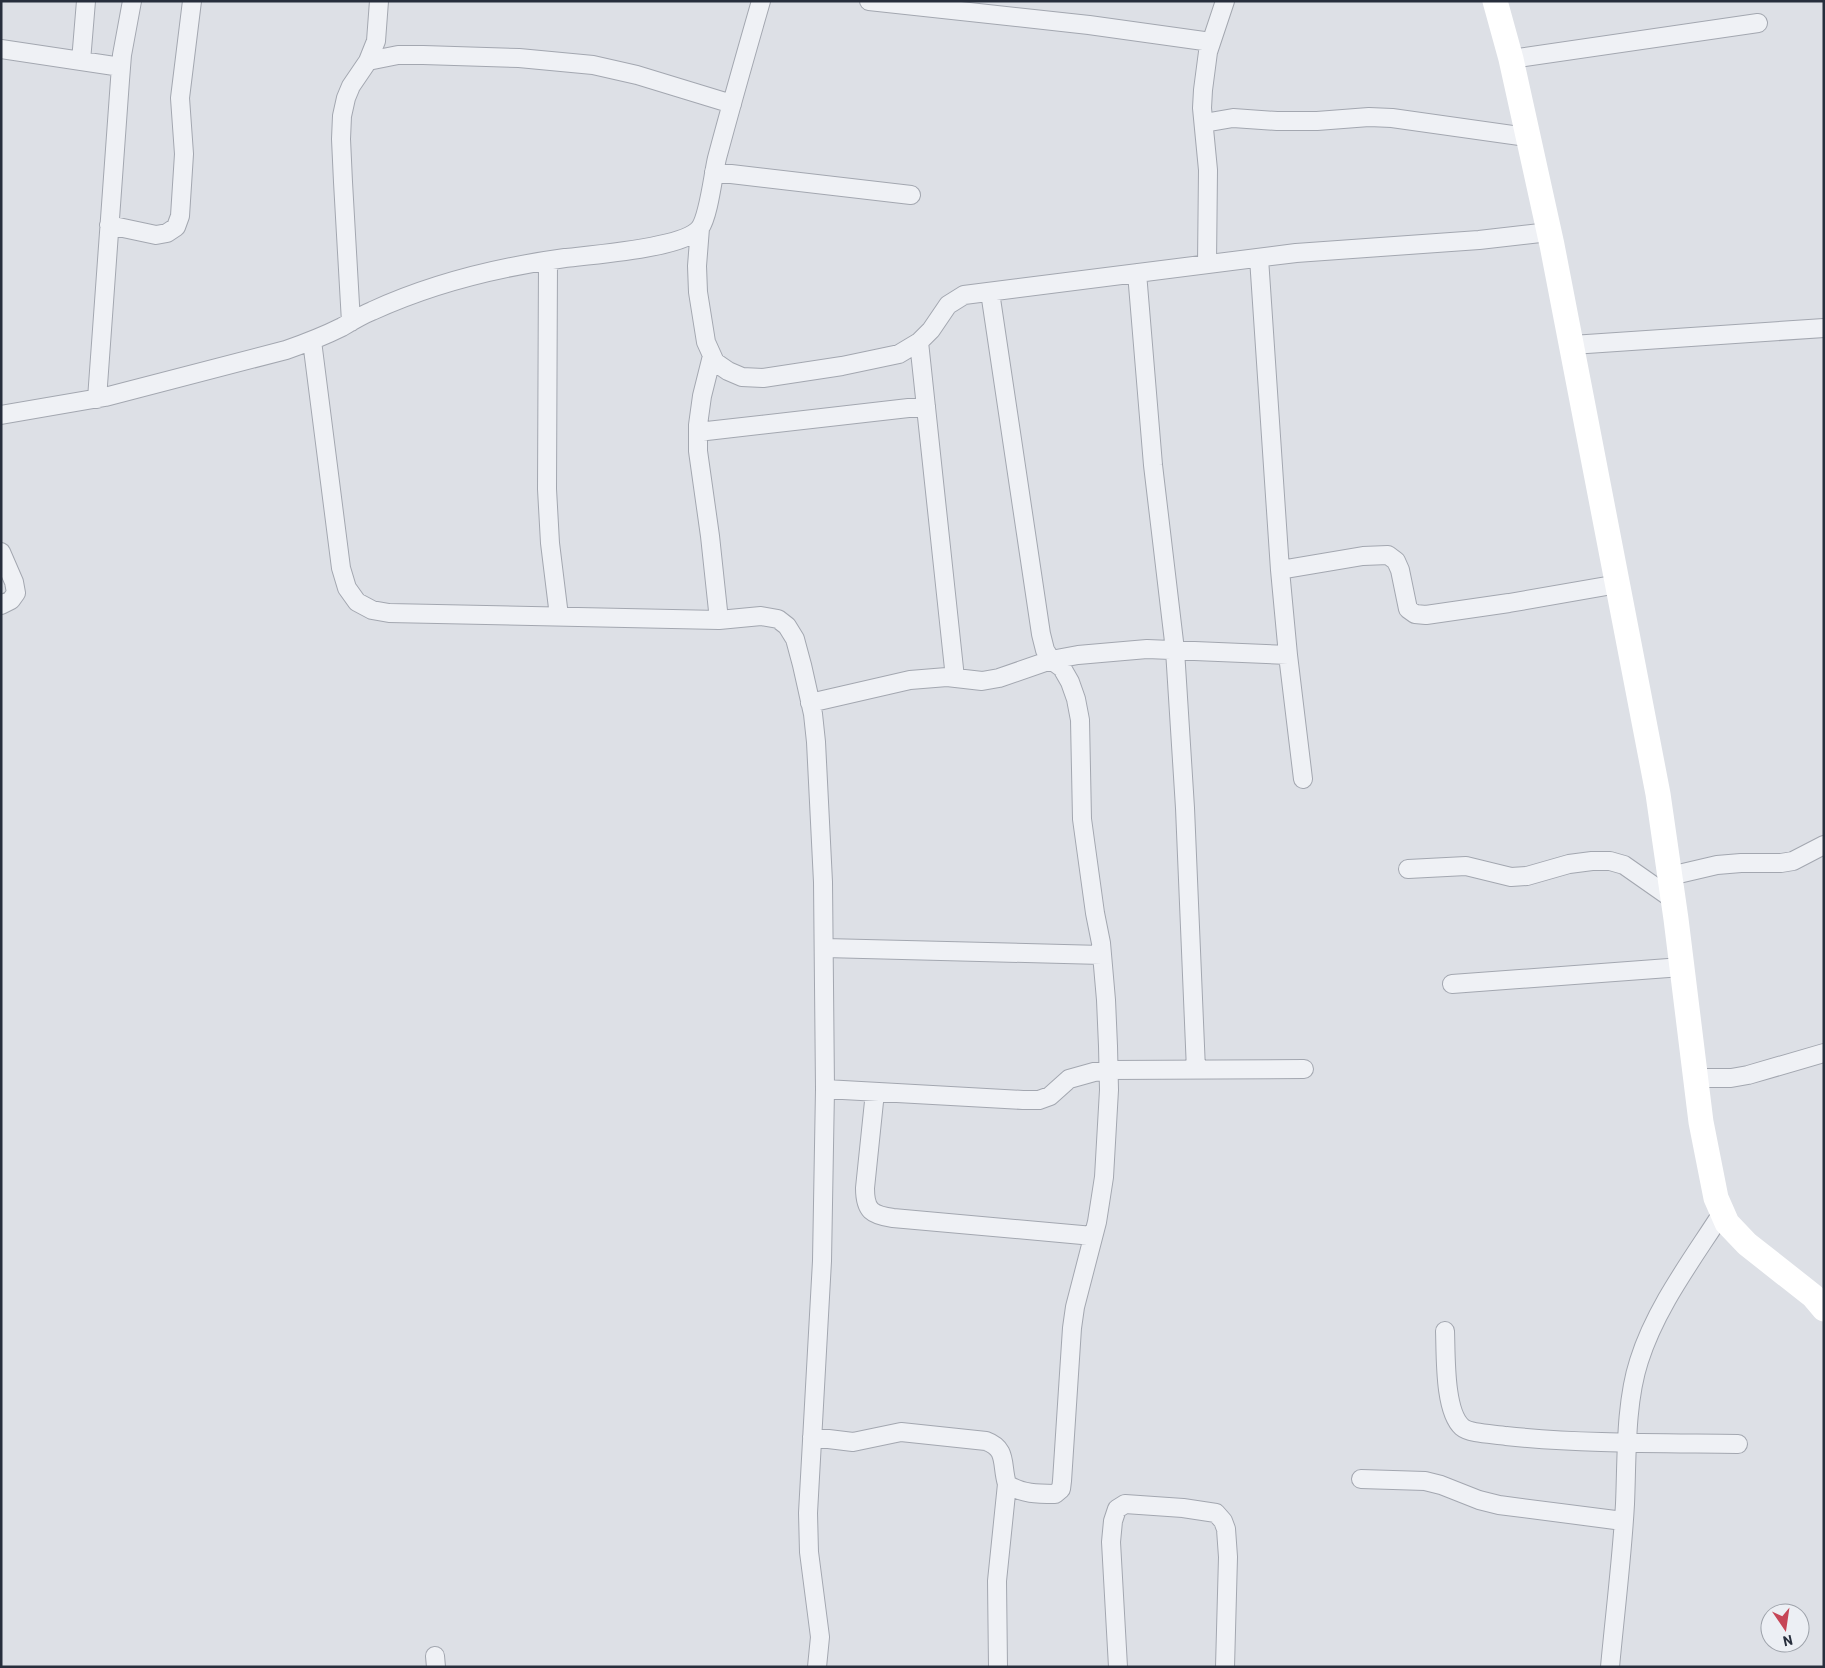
<svg xmlns="http://www.w3.org/2000/svg" width="1825" height="1668" font-family="Barlow,sans-serif">
<rect width="100%" height="100%" fill="#dde0e6"/>
<g fill="none" stroke-linecap="round" stroke-linejoin="round">
<defs>
<path id="minor" d="M869 1 1089 25 1211 42
M1 49 121 67
M1511 59 1758 23
M81 61 86 1
M368 61 398 55H423L519 58 593 65 637 75 732 104
M1204 123 1233 118 1277 121H1317L1369 117 1392 118 1527 137
M714 172 911 195
M109 225 156 235 167 233 176 227 180 216 184 154 180 98 192 1
M700 228 697 266 698 292 706 342 715 362 728 371 742 377 763 378 842 366 899 354 919 342 931 330 948 305 964 295 1296 253 1479 240 1549 232
M1259 258 1280 570 1288 655 1303 779
M548 261 547 489 550 543 559 616
M1207 264 1208 170 1202 108 1203 90 1208 52 1225 1
M1137 273 1153 465 1175 650 1185 808 1196 1070
M351 322 343 182 341 139 342 116 346 98 351 86 368 61 376 41 379 1
M312 341 341 568 347 588 357 602 372 610 389 613 719 620 761 616 778 619 787 626 795 639 802 665 813 714 816 742 823 882 825 1089 822 1261 808 1513 809 1552 820 1637 817 1667
M919 342 955 678
M1572 345 1824 328
M712 356 702 396 698 425V451L710 536 719 620
M97 399 120 80 122 55 132 1
M1 415 105 397 286 350C306 343 324 336 342 327 352 321 362 315 372 311 433 283 499 267 565 258 592 255 685 248 700 228 709 215 713 175 717 158 731 106 746 53 761 1
M698 432 926 406
M1 552 14 582 16 593 11 600 1 605
M1280 570 1363 556 1388 555 1396 561 1400 570 1408 609 1415 614 1426 615 1509 603 1618 584
M810 703 910 680 947 677 982 681 999 678 1051 660 1078 655 1147 649 1288 655
M1408 869 1466 866 1511 877 1527 876 1569 864 1592 861H1610L1624 865 1674 900
M1670 876 1717 865 1741 863H1781L1793 861 1824 845
M825 948 1102 955
M1452 984 1682 967
M1695 1078H1731L1748 1075 1824 1053
M825 1089 1023 1100H1039L1050 1096 1069 1079 1094 1072 1108 1070 1304 1069
M875 1092 865 1188C865 1211 872 1215 893 1218L1093 1236
M1445 1331C1446 1355 1444 1411 1462 1427 1470 1434 1495 1434 1506 1436 1584 1444 1661 1443 1738 1444
M812 1437 853 1442 901 1432 986 1441C1008 1449 1001 1465 1007 1484 1021 1494 1039 1494 1055 1494L1061 1489 1062 1481 1072 1328 1075 1307 1097 1222 1104 1177 1109 1090 1108 1046 1106 1000 1101 943 1095 913 1082 819 1080 720 1076 699 1070 682 1062 668 1051 660 1045 650 1041 634 990 292
M1361 1479 1425 1481 1441 1485 1479 1500 1499 1505 1623 1521
M435 1656 436 1667
M998 1667 997 1581 1007 1484
M1118 1667 1111 1542 1113 1521 1117 1509 1125 1504 1183 1508 1216 1513 1223 1521 1226 1529 1228 1557 1225 1667
M1610 1667C1615 1613 1622 1558 1625 1504 1627 1459 1625 1404 1639 1361 1656 1307 1692 1260 1722 1213"/>
</defs>
<use href="#minor" stroke="#a3a7b0" stroke-width="20"/>
<use href="#minor" stroke="#eff1f5" stroke-width="18"/>
<path stroke="#fff" stroke-width="25" d="M1495 1 1511 59 1552 245 1658 794 1676 919 1701 1122 1716 1198 1727 1223 1747 1244 1813 1296 1824 1309"/>
</g>
<rect width="1825" height="1668" fill="none" stroke="#272e3c" stroke-width="5"/>
<g transform="translate(1785 1628) rotate(167)"><circle r="24" fill="#eceff4" stroke="#9da2aa"/>
<path d="M0-4L9 19L0 12L-9 19Z" fill="#c64657"/>
<text y="-8" font-size="14" font-weight="bold" text-anchor="middle" fill="#272e3c">N</text>
</g>
</svg>
